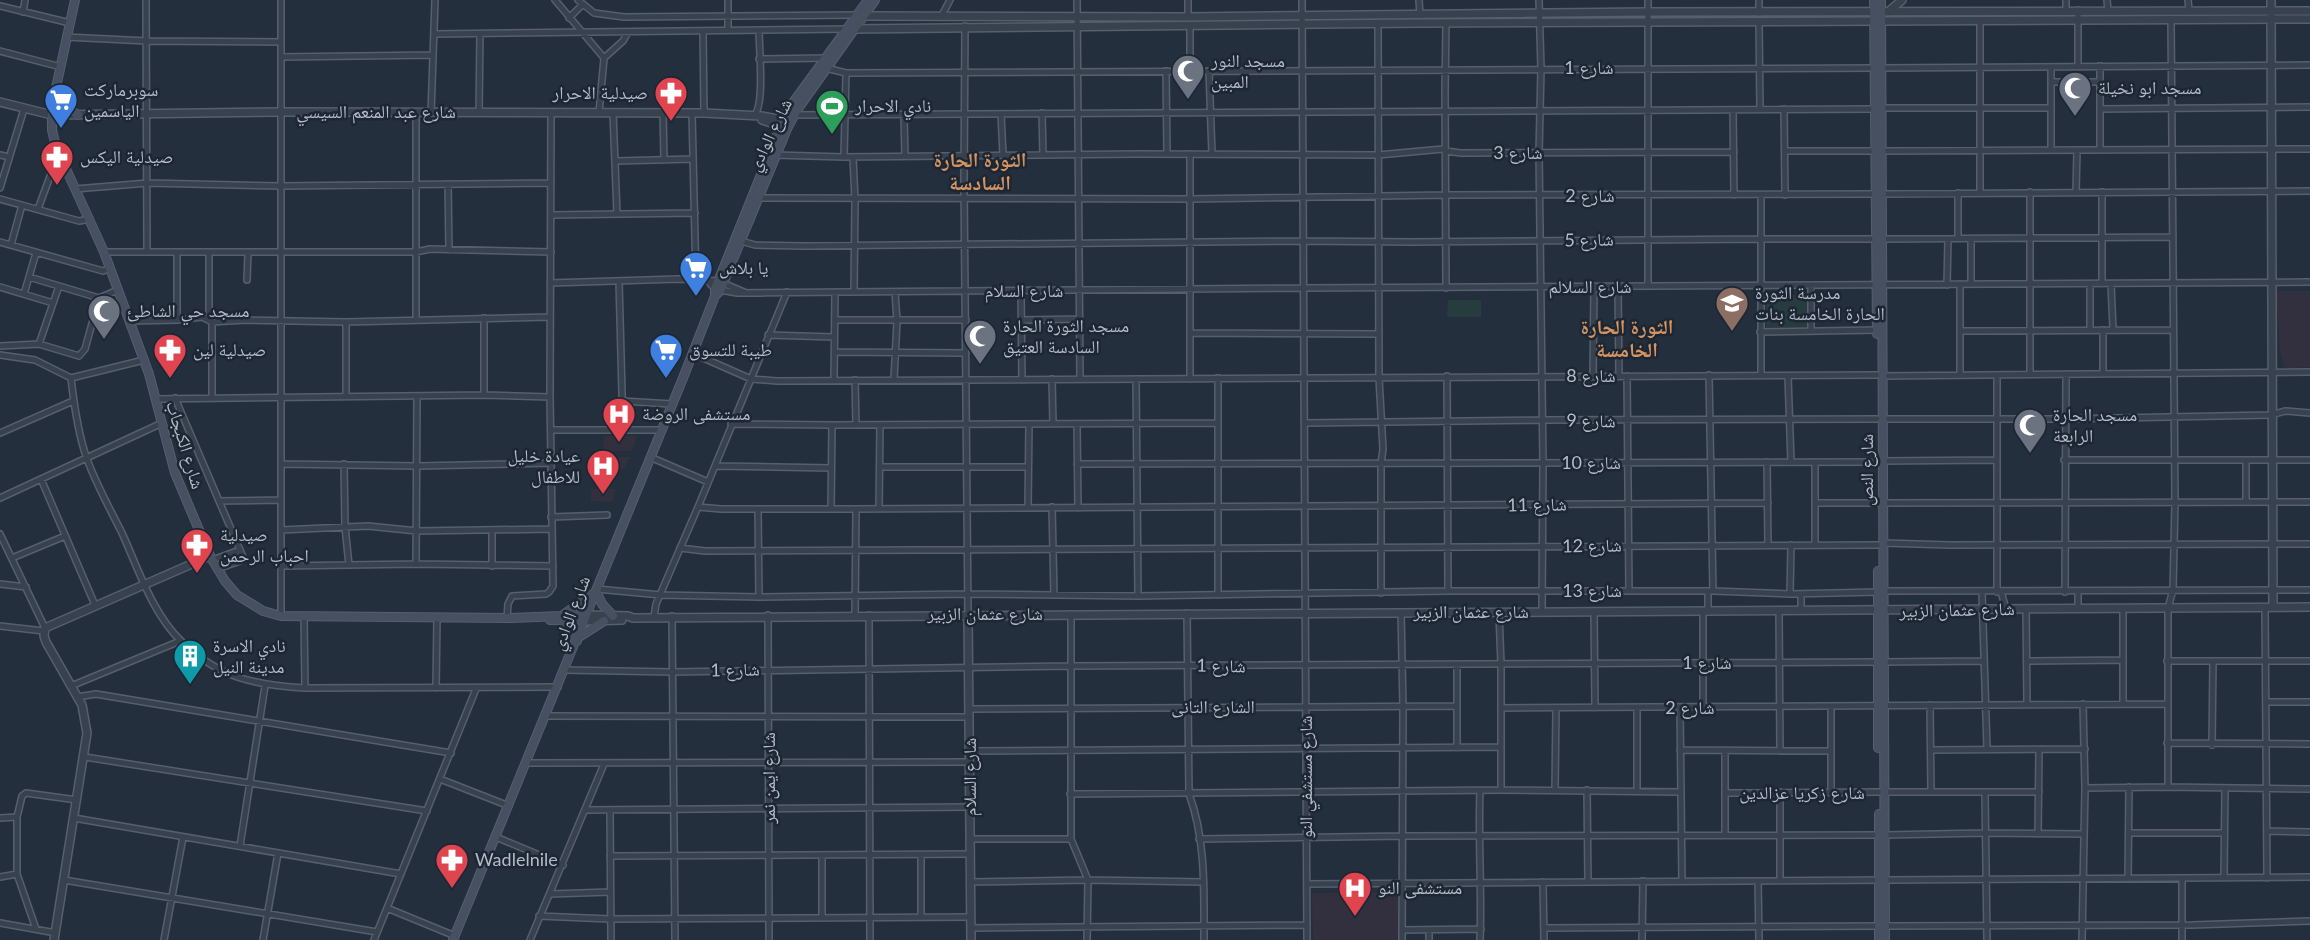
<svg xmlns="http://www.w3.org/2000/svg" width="2310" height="940" font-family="Lato,'Noto Naskh Arabic',sans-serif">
<rect width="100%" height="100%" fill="#242f3e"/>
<path fill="#32303f" d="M2276 291H2310V367L2284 368 2280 349Z
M604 436H637L632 451H603Z
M591 456 630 457 624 469H591Z
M591 489H616L612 502 591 501Z
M1398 892 1399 940H1313L1312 893Z"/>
<path fill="#263c3f" d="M1766 295H1807V327L1766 328Z
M1448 300H1481V317H1447Z"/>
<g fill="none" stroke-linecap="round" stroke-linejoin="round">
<defs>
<path id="minor" d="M146 0 147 252
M281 0V616
M555 0 604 58
M578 0 594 13 624 17 857 15
M1077 0 1080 378
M1302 0 1307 940
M1419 0 1420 15
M1539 0 1541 69 1539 153 1543 463 1542 612
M1648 0V286
M2066 0V10
M2107 0 2108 10
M2188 0 2189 10
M0 6 70 23
M23 12 25 0
M1759 13V0
M941 17 950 0
M1188 17V0
M569 18 582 5
M1759 22 1760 109
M1378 24 1379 378 1383 449 1381 464V593
M965 26 964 185 968 615
M728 30V0
M703 31 704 113
M434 34 847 29
M66 37 147 41 281 42
M0 51 61 67
M281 57 433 55
M759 59 826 58
M2078 66V10
M2100 66V149
M2051 67V150
M826 68 846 73 1875 68
M1880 68 2310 65
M1166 71 1167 154
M1190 71V25
M1209 71 1212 154
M2051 82H2100
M1880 108H2051
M1784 109 1785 195
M2100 109 2310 107
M1733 110 1734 195
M416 112V319
M431 113 435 0
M479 113 480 34
M599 113 604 58 623 41 628 32
M613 113 617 214
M663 113 664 159
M692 113 696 280
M1042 113 1043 155
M1001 114 1003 155
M794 115 1874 109
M754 116C765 105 759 48 759 30
M904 116 905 156
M1785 151H1874
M1881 151 2310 149
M1190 154V379
M0 155 9 157
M775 155 844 157 1137 154 1378 155 1443 149 1446 151 1461 153 1734 152
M844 157 846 73
M853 157 855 200 854 292
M616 161 693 159
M448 184 449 250
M0 188 24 109
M75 189 148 183 281 186 551 183
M2076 192 2077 150
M1980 193V20
M1881 194 2310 191
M1761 195V375
M758 198 1190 199 1445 195 1875 194
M0 199 79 221 90 219
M38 209 52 171 62 158
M551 215 695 213
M1958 238V193
M1881 239 2173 237
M1971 239V284
M741 241 755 245 804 246 1304 241 1411 242 1760 239H1875
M0 242 103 271 110 268
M11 245 22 205
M104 252H416L430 249 551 252
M209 253V320
M29 277 99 298
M247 280 248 253
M619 281 623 430
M708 281 715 289 737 293 1305 288 2310 282
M550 283 678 279 718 281 744 292
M1960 284V374
M2102 284V192
M2111 284 2113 329
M1947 285 1948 239
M1811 286V331
M0 287 53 303
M1618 287 1619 376
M1446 288 1445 91 1446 23
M1021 291 1022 380
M24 294 36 253
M484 318V395
M177 320V252
M835 320H966
M1022 320 1079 319
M130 321 177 320 202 317 212 322 245 320 346 322 550 317
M212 322V397
M346 322V396
M1593 330 1618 331
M2090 330V284
M1960 331 2173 330
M1760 332 1877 330
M1191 333 1379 334
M768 335 834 337
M39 344 59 286
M0 346 39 344 79 356 85 349 99 298 118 290
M835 352 966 353
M692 353 751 379 777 381 1877 375
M0 355 35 360 71 378 144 360
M2103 372V330
M2030 374V192
M1709 375 1713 591
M1997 375V592
M1447 376 1448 591
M1593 376 1594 287
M1627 376 1629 591
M1788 376 1791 462
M1882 376 2310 372
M71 378C74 405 78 434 87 459 96 484 110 509 122 533 138 568 152 613 181 641 219 678 254 685 305 688L558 687
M894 379 897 321 895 292
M1052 379 1053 424
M1136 379 1138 596
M834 380 835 292
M855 380 856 425
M175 398 243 557 240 561 217 569
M155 399 484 395 550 397
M622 401 672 404
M1882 419H2065L2271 415 2285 411 2310 413
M1305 423 1542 420 1877 419
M731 424 832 425 1218 423
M1077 424 1078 508
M552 430H662
M0 433 73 401
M650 457 708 482
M2064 460H2310
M2246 460V502
M1882 461 1997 460
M1767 462 1768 545
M1815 462V545
M281 464 418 466 551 463
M344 464 345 527 349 565
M1077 464 1877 462
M715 466 831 468
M880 467H1028
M41 479 95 605
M0 498 162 423
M219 501 281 500
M1815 503H1878
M1883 503 2310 502
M698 507 721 509H856L1768 503
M1052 507 1054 595
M1028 508 1029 424
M758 509 759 597
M831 509 832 425
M879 509 880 425
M551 517 607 515
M281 530 368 526 417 531 551 529
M0 534 45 628
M1883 543 1950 545 2310 544
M680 548 705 551 1878 545
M12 558 65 536
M212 560 240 550
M416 564 417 396
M281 566 416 564 553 566
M492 566V530
M0 584 26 587
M597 589 661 595 759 597 967 594 1138 596 1448 591H1713L1790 594 1878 592
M1708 591V612
M1883 591 2310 590
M1982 592 1987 749
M2001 592 2006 609
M2065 592 2066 374
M2078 592V608
M1790 594 1791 545
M1801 594V611
M1218 595V378
M2265 607 2267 878
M2026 609 2027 704
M1594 611 1595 708
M1779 611 1780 751
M1401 612 1403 707 1402 940
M1703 612V708
M1187 613 1189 794C1206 839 1204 893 1204 940
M1499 613 1501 664V790
M1071 614V839L1088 880 1087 940
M768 615 769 940
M855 615 856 509
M869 615 870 940
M304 616 305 688
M672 616 675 940
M654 617 656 604 698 507 787 292
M507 618 508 604 512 596 546 594 549 592 553 586 550 397 551 112
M0 626 44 631
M2027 661 2123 660
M2167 661H2310
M1883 662 1984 661
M1457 664V748
M565 670 672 672 1071 666 1877 662
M71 686 180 641
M436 688 437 618
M77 697 96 694 451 753
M2266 702H2310
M2123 703V608
M1930 705 1931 792
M1680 707 1682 881
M1502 708 2168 704
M1637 708V791
M970 709 1456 706
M546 716 970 717
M2167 743 2310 744
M2212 745 2213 661
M1680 750 1830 751
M1931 750 2085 749
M970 751 1501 747
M1725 751V835
M85 757 427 811
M526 763 970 762
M440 779 509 806
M2168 787V608L2173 590 2175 502 2171 20
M2085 788 2168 787 2310 789
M1555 790 1556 708
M1587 790 1588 882
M1480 791C1478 841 1482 890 1480 940
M1831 792V707
M1884 792H2039
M1725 793 1879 792
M1985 793 1987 940
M1070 794 1501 790 1681 792
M586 810 970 807
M610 810 611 940
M0 818 17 817
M74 818 401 874
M2267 831 2310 832
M2129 833H2223
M2038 834 2039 750
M1885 835 1985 833 2084 834
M496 837 563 865
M971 839H1071
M1199 839 1403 836 1879 835
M240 846 265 686
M822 855V917
M610 856 971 854
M0 877 17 874
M2128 878 2129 787
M2224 878 2225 788
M64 880 377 932
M1780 880V792
M1758 881 1759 940
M970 882 1088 880 1203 882
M1543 882 1544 940
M1307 884 2310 877
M550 894 610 892
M387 908 455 936
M539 916 610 919 971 917
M921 917V856
M0 923 56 933
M1885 926 2192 925 2310 921
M971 928 1307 925
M1544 928 1879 926
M36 929 17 874V817L22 796 26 793 77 800
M1402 930 1481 929
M164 940 183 837
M263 940 278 853
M374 940 476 689
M530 940 604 764
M1429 940V930
M1642 940 1643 881
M2082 940 2085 788 2083 704
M2182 940V878"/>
<path id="tertiary" d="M2271 0 2273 607
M1888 12 1902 0
M861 16 1188 17 1648 12 2310 11
M852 29 1420 23 2310 19
M0 102 52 115 281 112 704 113 761 116 783 120
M762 120 780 126
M586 615 628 616 633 618 2310 607
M968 615 971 940
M584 621 622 620
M54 940 87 733 82 705 46 642 44 636 45 628 210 556"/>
<path id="secondary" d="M75 0 52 106V130L56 147 104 252 125 309 149 374 175 473 210 556 225 581 237 595 263 611 281 616 511 618 586 615
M1874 0 1877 334
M1881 0 1885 940
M57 88 62 105 78 115
M715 296 720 291 787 129 797 110 875 0
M1878 571V748
M596 591 602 604 613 616
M564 614 593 594
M550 620 584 621
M563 622 572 629 577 641
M579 637 604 621
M1879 814V940
M453 940 683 378 715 296V289L783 120 789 108 868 0"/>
</defs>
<use href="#minor" stroke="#565f6c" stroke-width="8"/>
<use href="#tertiary" stroke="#565f6c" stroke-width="10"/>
<use href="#secondary" stroke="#565f6c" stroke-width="10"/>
<use href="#minor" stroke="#38414e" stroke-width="5"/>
<use href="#tertiary" stroke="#38414e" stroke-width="7"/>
<use href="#secondary" stroke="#465061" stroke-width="8"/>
</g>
<defs>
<symbol id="mosque-pin" viewBox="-11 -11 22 30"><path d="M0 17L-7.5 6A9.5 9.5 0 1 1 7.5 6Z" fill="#6b7280" stroke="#1d2633"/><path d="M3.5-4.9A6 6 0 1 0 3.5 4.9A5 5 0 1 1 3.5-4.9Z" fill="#fff"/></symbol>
<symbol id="pharmacy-pin" viewBox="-11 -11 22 30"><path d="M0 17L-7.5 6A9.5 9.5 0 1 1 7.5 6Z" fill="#e0444e" stroke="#1d2633"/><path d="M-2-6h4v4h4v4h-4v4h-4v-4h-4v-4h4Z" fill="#fff"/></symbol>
<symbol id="supermarket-pin" viewBox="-11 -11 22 30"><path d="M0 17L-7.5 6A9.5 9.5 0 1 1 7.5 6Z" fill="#3f7fe0" stroke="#1d2633"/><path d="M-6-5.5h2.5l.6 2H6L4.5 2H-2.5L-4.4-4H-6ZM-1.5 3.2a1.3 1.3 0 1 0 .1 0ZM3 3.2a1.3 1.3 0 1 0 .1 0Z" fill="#fff"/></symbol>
<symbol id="stadium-pin" viewBox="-11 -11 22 30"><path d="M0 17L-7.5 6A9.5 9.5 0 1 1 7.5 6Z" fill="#2e9e5b" stroke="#1d2633"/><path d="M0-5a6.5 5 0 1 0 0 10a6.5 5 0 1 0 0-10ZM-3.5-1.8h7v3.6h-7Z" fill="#fff"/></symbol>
<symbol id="school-pin" viewBox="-11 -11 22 30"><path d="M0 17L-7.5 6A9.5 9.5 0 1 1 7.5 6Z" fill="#8d6e63" stroke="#1d2633"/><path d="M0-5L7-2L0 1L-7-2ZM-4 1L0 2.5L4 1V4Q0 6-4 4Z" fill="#fff"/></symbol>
<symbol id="hospital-pin" viewBox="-11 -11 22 30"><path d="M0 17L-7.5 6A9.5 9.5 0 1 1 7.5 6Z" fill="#e0444e" stroke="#1d2633"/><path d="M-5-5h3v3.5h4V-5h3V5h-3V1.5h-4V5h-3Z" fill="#fff"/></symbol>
<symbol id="building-pin" viewBox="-11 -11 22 30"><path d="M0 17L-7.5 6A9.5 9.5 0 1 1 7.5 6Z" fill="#0f9aa8" stroke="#1d2633"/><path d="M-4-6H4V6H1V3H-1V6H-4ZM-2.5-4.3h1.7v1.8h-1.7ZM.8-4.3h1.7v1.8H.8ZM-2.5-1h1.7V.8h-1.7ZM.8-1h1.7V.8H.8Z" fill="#fff"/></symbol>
</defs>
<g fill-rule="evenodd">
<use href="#mosque-pin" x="1169" y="52" width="38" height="52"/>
<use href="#mosque-pin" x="2056" y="69" width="38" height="52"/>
<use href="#pharmacy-pin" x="652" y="74" width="38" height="52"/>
<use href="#supermarket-pin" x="42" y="81" width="38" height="52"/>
<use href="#stadium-pin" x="813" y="87" width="38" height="52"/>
<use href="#pharmacy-pin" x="38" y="138" width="38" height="52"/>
<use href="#supermarket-pin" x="677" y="249" width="38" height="52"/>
<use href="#school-pin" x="1713" y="284" width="38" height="52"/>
<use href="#mosque-pin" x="85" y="292" width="38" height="52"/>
<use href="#mosque-pin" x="961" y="317" width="38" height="52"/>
<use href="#pharmacy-pin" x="151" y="331" width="38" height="52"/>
<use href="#supermarket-pin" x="647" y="331" width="38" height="52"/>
<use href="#hospital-pin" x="600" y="395" width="38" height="52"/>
<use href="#mosque-pin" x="2011" y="406" width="38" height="52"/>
<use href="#hospital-pin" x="584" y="447" width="38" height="52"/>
<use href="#pharmacy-pin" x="178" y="526" width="38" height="52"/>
<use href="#building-pin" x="171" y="637" width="38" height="52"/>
<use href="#pharmacy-pin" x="433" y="841" width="38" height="52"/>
<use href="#hospital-pin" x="1336" y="869" width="38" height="52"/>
</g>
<g text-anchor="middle" stroke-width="5" stroke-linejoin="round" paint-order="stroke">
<g font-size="18" fill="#b4bcc9" stroke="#1d2633" text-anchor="start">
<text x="1211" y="67">مسجد النور<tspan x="1211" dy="21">المبين</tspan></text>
<text x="2098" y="94">مسجد ابو نخيلة</text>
<text x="84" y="96">سوبرماركت<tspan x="84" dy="21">الياسمين</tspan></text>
<text x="648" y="99" text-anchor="end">صيدلية الاحرار</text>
<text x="855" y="112">نادي الاحرار</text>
<text x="80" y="163">صيدلية اليكس</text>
<text x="719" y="274">يا بلاش</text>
<text x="1755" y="299">مدرسة الثورة<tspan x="1755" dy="21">الحارة الخامسة بنات</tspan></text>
<text x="127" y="317">مسجد حي الشاطئ</text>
<text x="1003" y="332">مسجد الثورة الحارة<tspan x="1003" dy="21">السادسة العتيق</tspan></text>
<text x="193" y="356">صيدلية لين</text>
<text x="689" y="356">طيبة للتسوق</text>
<text x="642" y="420">مستشفى الروضة</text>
<text x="2053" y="421">مسجد الحارة<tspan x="2053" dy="21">الرابعة</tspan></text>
<text x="580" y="462" text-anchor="end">عيادة خليل<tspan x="580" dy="21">للاطفال</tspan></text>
<text x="220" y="541">صيدلية<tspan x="220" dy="21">احباب الرحمن</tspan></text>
<text x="213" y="652">نادي الاسرة<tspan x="213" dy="21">مدينة النيل</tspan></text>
<text x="475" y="866">Wadlelnile</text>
<text x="1378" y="894">مستشفى النو</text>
</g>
<g font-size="18" fill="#b4bcc9" stroke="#1d2633">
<text x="1589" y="74">شارع 1</text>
<text x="376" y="118">شارع عبد المنعم السيسي</text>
<text transform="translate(770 135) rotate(-64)" y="6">شارع الوادي</text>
<text x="1518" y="159">شارع 3</text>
<text x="1590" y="202">شارع 2</text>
<text transform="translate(1589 240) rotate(-1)" y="6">شارع 5</text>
<text x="1590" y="293">شارع السلالم</text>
<text x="1024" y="297">شارع السلام</text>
<text x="1591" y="382">شارع 8</text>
<text transform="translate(1591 421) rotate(1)" y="6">شارع 9</text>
<text transform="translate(185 445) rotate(73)" y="6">شارع الكبجاب</text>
<text x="1591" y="469">شارع 10</text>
<text transform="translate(1867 470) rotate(-90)" y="6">شارع النص</text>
<text transform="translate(1537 505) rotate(-1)" y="6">شارع 11</text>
<text transform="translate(1592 546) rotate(-1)" y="6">شارع 12</text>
<text x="1592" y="597">شارع 13</text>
<text transform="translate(1957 610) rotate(-1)" y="6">شارع عثمان الزبير</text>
<text x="1471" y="618">شارع عثمان الزبير</text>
<text transform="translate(571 613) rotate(-69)" y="6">شارع الوادي</text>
<text x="985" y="620">شارع عثمان الزبير</text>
<text x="1707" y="669">شارع 1</text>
<text transform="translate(1221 666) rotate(1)" y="6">شارع 1</text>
<text transform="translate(735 670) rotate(-1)" y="6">شارع 1</text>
<text x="1213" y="713">الشارع التانى</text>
<text x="1690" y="714">شارع 2</text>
<text transform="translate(970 777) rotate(-90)" y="6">شارع السلام</text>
<text transform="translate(1306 777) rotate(-90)" y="6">شارع مستشفي النو</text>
<text transform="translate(769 778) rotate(-90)" y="6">شارع ايمن نمر</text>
<text x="1802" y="799">شارع زكريا عزالدين</text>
</g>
<g font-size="20" font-weight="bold" fill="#d59563" stroke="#1d2633">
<text x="980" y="167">الثورة الحارة<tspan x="980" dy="23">السادسة</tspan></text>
<text x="1627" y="334">الثورة الحارة<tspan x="1627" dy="23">الخامسة</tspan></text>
</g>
</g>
</svg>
